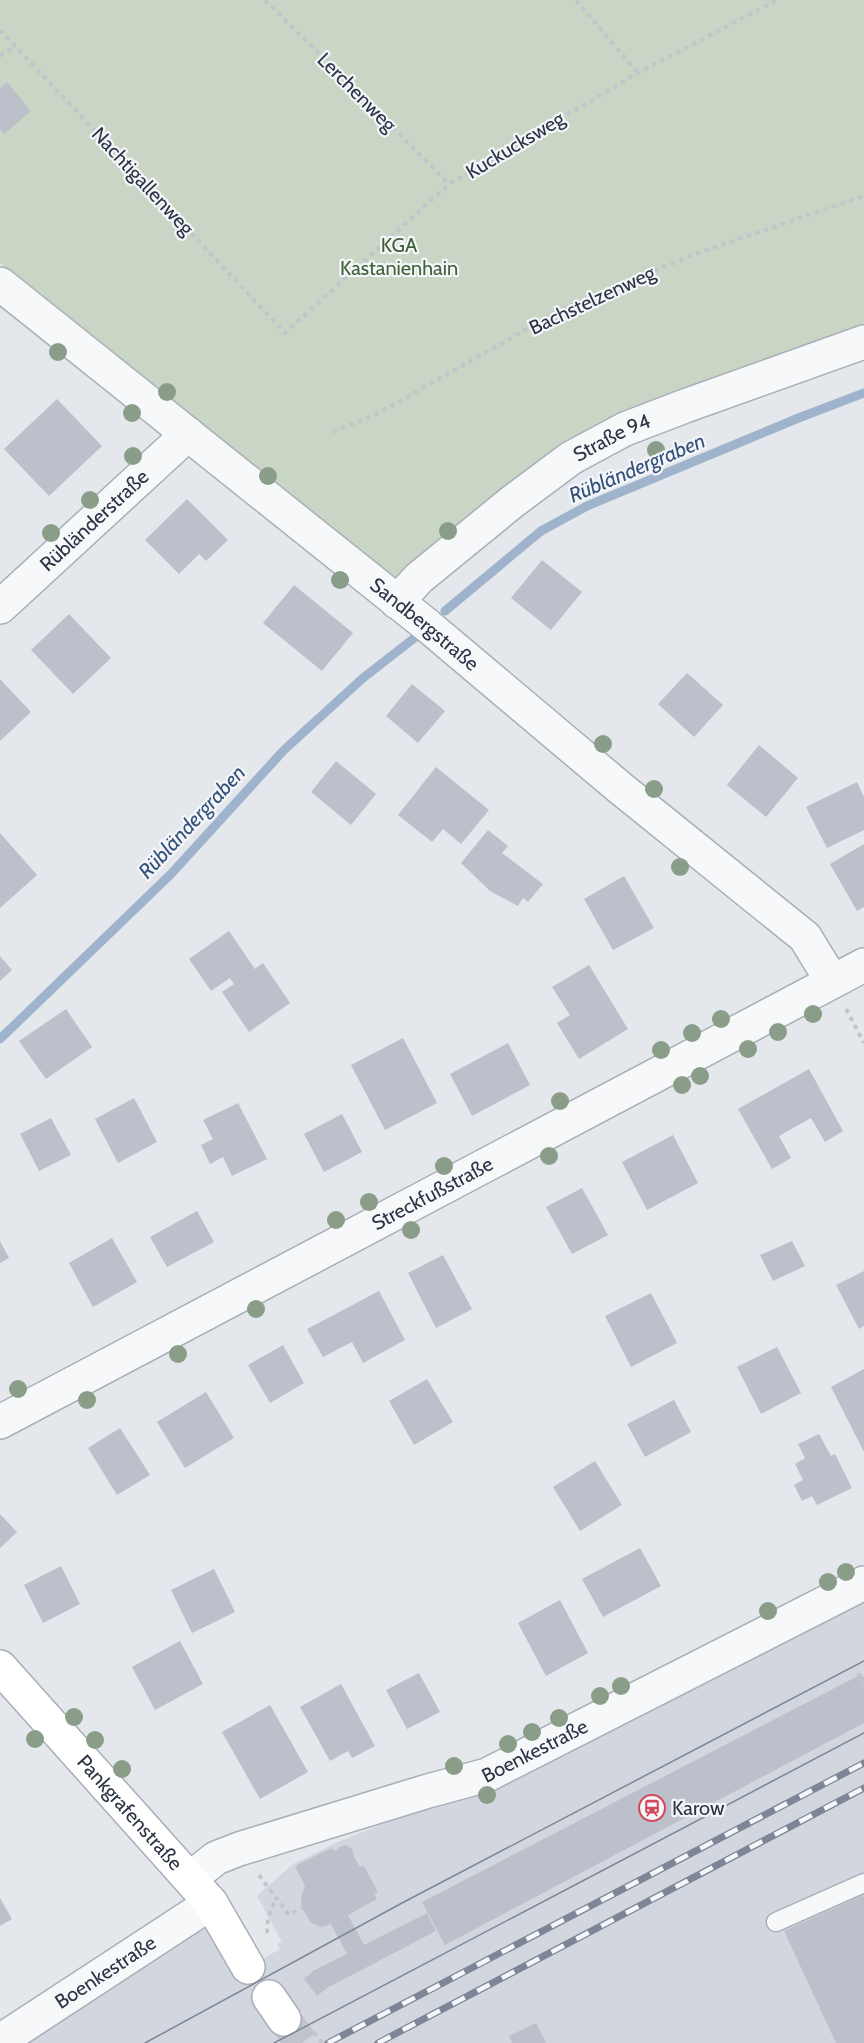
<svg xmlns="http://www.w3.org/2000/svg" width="864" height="2043" font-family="Cabin,sans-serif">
<rect width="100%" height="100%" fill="#e4e7ec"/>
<path fill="#d2d6de" d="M864 1596V2043H26L193 1934 206 1929 236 1974 280 1949 277 1944 282 1942 257 1896 293 1864 338 1842 439 1801Z"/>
<path fill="#c9d6c5" d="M0 0H864V327L669 393 500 496 393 582 0 263Z"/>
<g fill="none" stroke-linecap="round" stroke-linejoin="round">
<path stroke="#9fb4cc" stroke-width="9" d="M445 611 541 531 587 506 801 417 864 393
M0 1039 171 874 284 750 363 678 417 636"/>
</g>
<path fill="#bbc0ca" d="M7 82 31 111 4 134 0 129V88Z
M57 399 102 446 49 496 4 449Z
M187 499 228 540 206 561 199 554 179 574 145 540Z
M542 560 582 592 551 630 511 598Z
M294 585 353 633 322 671 263 623Z
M69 614 111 658 73 694 31 650Z
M687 673 723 705 694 737 658 704Z
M0 679 31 712 0 741Z
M412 684 445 711 418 743 386 716Z
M759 745 798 778 766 817 727 785Z
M336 761 376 794 351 825 311 792Z
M436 767 489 810 461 844 443 829 432 842 398 815Z
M857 782 864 797V830L827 848 806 807Z
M488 830 508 846 502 853 543 884 528 902 523 898 518 906 490 891 461 863Z
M0 833 37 875 0 908Z
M864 844V907L857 911 830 864Z
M624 876 654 928 613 950 584 899Z
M229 931 255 969 263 963 290 1003 249 1032 222 992 234 984 230 978 211 991 189 959Z
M0 956 12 970 0 981Z
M589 965 628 1029 579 1059 557 1023 570 1015 552 987Z
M66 1009 92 1047 46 1079 19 1041Z
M403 1038 437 1103 385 1130 351 1065Z
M508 1043 530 1085 472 1116 450 1074Z
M809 1069 843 1131 825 1142 811 1118 779 1136 791 1158 772 1169 738 1109Z
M134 1098 157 1142 118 1163 95 1119Z
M238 1103 267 1159 232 1176 223 1157 210 1164 201 1145 213 1139 203 1120Z
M342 1114 362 1152 324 1172 304 1134Z
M51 1118 71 1155 39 1171 20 1134Z
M673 1135 698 1183 647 1210 622 1162Z
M582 1188 608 1235 572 1254 546 1207Z
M197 1211 214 1242 167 1267 150 1237Z
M112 1238 137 1282 93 1307 69 1263Z
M0 1241 9 1258 0 1263Z
M792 1241 805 1266 773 1281 760 1255Z
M443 1255 472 1309 436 1328 408 1273Z
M864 1271V1326L859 1329 836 1285Z
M379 1291 405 1340 363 1363 352 1342 323 1357 307 1329Z
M651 1293 677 1343 631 1367 605 1316Z
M283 1345 304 1383 270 1403 248 1365Z
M777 1347 801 1393 761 1414 737 1367Z
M864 1369V1452L831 1387Z
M427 1379 453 1422 414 1445 389 1401Z
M206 1392 234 1438 185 1468 157 1422Z
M674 1400 691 1432 645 1457 627 1424Z
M120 1428 150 1475 117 1495 88 1448Z
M819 1434 831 1456 835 1454 852 1488 817 1505 812 1496 802 1501 794 1485 803 1480 795 1464 805 1458 798 1444Z
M595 1461 622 1505 580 1531 553 1487Z
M0 1514 17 1532 0 1548Z
M640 1548 661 1586 603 1617 582 1579Z
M61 1566 80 1604 43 1623 24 1585Z
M214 1569 235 1612 192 1633 171 1590Z
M560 1600 588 1653 546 1676 518 1623Z
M180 1641 203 1684 155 1710 132 1667Z
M419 1673 440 1712 407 1729 386 1690Z
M862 1674 864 1678V1723L445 1945 422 1902Z
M341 1684 375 1746 352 1758 348 1751 330 1761 300 1707Z
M270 1705 308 1772 260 1799 222 1732Z
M346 1845 352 1849 354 1857 360 1867 364 1866 378 1892 374 1894 377 1899 348 1915 364 1945 427 1913 436 1931 327 1988 317 1996 304 1979 313 1971 347 1954 331 1924 322 1927 311 1923 302 1908 301 1897 305 1886 295 1866 331 1848 336 1851 339 1847Z
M864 1895V2043H836L784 1931Z
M0 1898 12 1919 0 1926Z
M536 2023 546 2043H512L509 2036Z"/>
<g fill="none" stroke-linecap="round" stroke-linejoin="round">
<path stroke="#bfc3cb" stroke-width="33" stroke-dasharray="33 16" stroke-linecap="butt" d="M284 2019 302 2043"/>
<defs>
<path id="lane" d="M776 1922 864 1883"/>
<g id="street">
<path id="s1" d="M0 284 428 626 619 787 805 937 832 981"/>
<path id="s2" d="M397 602 419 578 512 502 571 458 625 429 685 406 864 342"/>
<path id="s3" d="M0 607 188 434"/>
<path id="s4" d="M0 1422 864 965"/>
<path id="s5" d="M191 1878 216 1858 239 1849 428 1791 487 1775 864 1583"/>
<path id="s6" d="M0 2041 211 1903"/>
</g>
<g id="secondary">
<path id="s7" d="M0 1667 211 1903 248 1967"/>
<path d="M269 1997 284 2019"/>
</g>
</defs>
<use href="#lane" stroke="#a9aeb7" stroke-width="21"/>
<use href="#street" stroke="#a9aeb7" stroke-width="36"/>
<use href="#secondary" stroke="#a9aeb7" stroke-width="36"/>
<path stroke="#c2c5cb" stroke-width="4" stroke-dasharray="4.5 4.5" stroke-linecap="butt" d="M265 0 449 184
M576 0 638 73
M0 30 285 333 449 184 638 73 777 0
M0 56 16 46
M333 432 377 414 562 309 695 254 864 196
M846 1009 864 1043
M858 1673 864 1686
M259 1875 289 1915 302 1908
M267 1933 268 1918 276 1898
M314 2032 322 2043"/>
<use href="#lane" stroke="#f7f8fa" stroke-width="18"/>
<use href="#street" stroke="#f7f8fa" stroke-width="33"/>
<use href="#secondary" stroke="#fff" stroke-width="33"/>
<path stroke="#7d8696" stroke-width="1.5" d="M145 2043 402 1903 864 1661
M274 2043 864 1733"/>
<defs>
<path id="rail" d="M328 2043 864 1763
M378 2043 864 1788"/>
</defs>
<use href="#rail" stroke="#7d8696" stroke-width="7"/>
<use href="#rail" stroke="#f4f6f9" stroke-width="4.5" stroke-dasharray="14" stroke-linecap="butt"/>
</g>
<g fill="#899d89">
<circle cx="58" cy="352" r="9"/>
<circle cx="167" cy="392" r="9"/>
<circle cx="132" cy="413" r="9"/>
<circle cx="656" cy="450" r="9"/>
<circle cx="133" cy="456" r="9"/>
<circle cx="268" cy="476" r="9"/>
<circle cx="90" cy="500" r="9"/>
<circle cx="448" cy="531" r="9"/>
<circle cx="51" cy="533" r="9"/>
<circle cx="340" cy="580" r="9"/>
<circle cx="603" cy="744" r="9"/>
<circle cx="654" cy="789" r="9"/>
<circle cx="680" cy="867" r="9"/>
<circle cx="813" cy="1014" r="9"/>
<circle cx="721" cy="1019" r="9"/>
<circle cx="778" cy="1032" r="9"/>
<circle cx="692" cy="1033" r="9"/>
<circle cx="748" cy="1049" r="9"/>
<circle cx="661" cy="1050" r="9"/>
<circle cx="700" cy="1076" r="9"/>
<circle cx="682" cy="1085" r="9"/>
<circle cx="560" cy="1101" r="9"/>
<circle cx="549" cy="1156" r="9"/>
<circle cx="444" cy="1166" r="9"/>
<circle cx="369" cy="1202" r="9"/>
<circle cx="336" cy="1220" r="9"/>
<circle cx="411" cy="1230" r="9"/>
<circle cx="256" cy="1309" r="9"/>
<circle cx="178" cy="1354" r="9"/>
<circle cx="18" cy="1389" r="9"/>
<circle cx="87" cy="1400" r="9"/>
<circle cx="846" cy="1572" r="9"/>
<circle cx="828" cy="1582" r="9"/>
<circle cx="768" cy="1611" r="9"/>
<circle cx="621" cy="1686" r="9"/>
<circle cx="600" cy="1696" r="9"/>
<circle cx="74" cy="1717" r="9"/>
<circle cx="559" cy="1718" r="9"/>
<circle cx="532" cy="1732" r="9"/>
<circle cx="35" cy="1739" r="9"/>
<circle cx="95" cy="1740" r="9"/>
<circle cx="508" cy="1744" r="9"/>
<circle cx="454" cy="1766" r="9"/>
<circle cx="122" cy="1769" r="9"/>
<circle cx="487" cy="1795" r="9"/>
</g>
<defs>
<symbol id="station-ring" viewBox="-11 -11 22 22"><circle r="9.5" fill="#f4f6f9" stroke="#d1495b" stroke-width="1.5"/><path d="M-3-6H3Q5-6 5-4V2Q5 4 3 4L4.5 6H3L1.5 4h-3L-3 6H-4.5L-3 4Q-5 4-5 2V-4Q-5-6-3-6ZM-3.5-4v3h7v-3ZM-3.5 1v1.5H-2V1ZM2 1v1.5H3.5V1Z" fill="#d1495b"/></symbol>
</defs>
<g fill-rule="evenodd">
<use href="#station-ring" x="637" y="1793" width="30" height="30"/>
</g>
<g text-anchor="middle" stroke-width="4.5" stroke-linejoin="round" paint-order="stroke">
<g font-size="20" fill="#2b3445" stroke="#f4f6f9">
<text transform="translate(357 92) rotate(45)" y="7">Lerchenweg</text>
<text transform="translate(515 145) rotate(-31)" y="7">Kuckucksweg</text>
<text transform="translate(143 181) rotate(47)" y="7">Nachtigallenweg</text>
<text transform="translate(592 300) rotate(-25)" y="7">Bachstelzenweg</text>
<text dy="7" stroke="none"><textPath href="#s2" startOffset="272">Straße 94</textPath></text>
<text dy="7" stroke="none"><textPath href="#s3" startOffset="128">Rübländerstraße</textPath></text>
<text dy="7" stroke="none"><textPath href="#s1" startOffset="544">Sandbergstraße</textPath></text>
<text dy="7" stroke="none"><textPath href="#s4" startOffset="489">Streckfußstraße</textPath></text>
<text dy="7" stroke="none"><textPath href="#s5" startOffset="369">Boenkestraße</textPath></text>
<text dy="7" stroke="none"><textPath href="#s7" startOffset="195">Pankgrafenstraße</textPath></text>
<text dy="7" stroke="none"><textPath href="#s6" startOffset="126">Boenkestraße</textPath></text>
</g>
<g font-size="20" fill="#3f6138" stroke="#f4f6f9">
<text x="399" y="252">KGA<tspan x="399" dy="23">Kastanienhain</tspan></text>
</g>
<g font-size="20" fill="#2b3445" stroke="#f4f6f9" text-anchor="start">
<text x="672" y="1815">Karow</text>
</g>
<g font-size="21" font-style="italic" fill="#34527a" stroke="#f4f6f9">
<text transform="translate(637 468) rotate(-23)" y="7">Rübländergraben</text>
<text transform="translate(192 822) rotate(-47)" y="7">Rübländergraben</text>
</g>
</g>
</svg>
